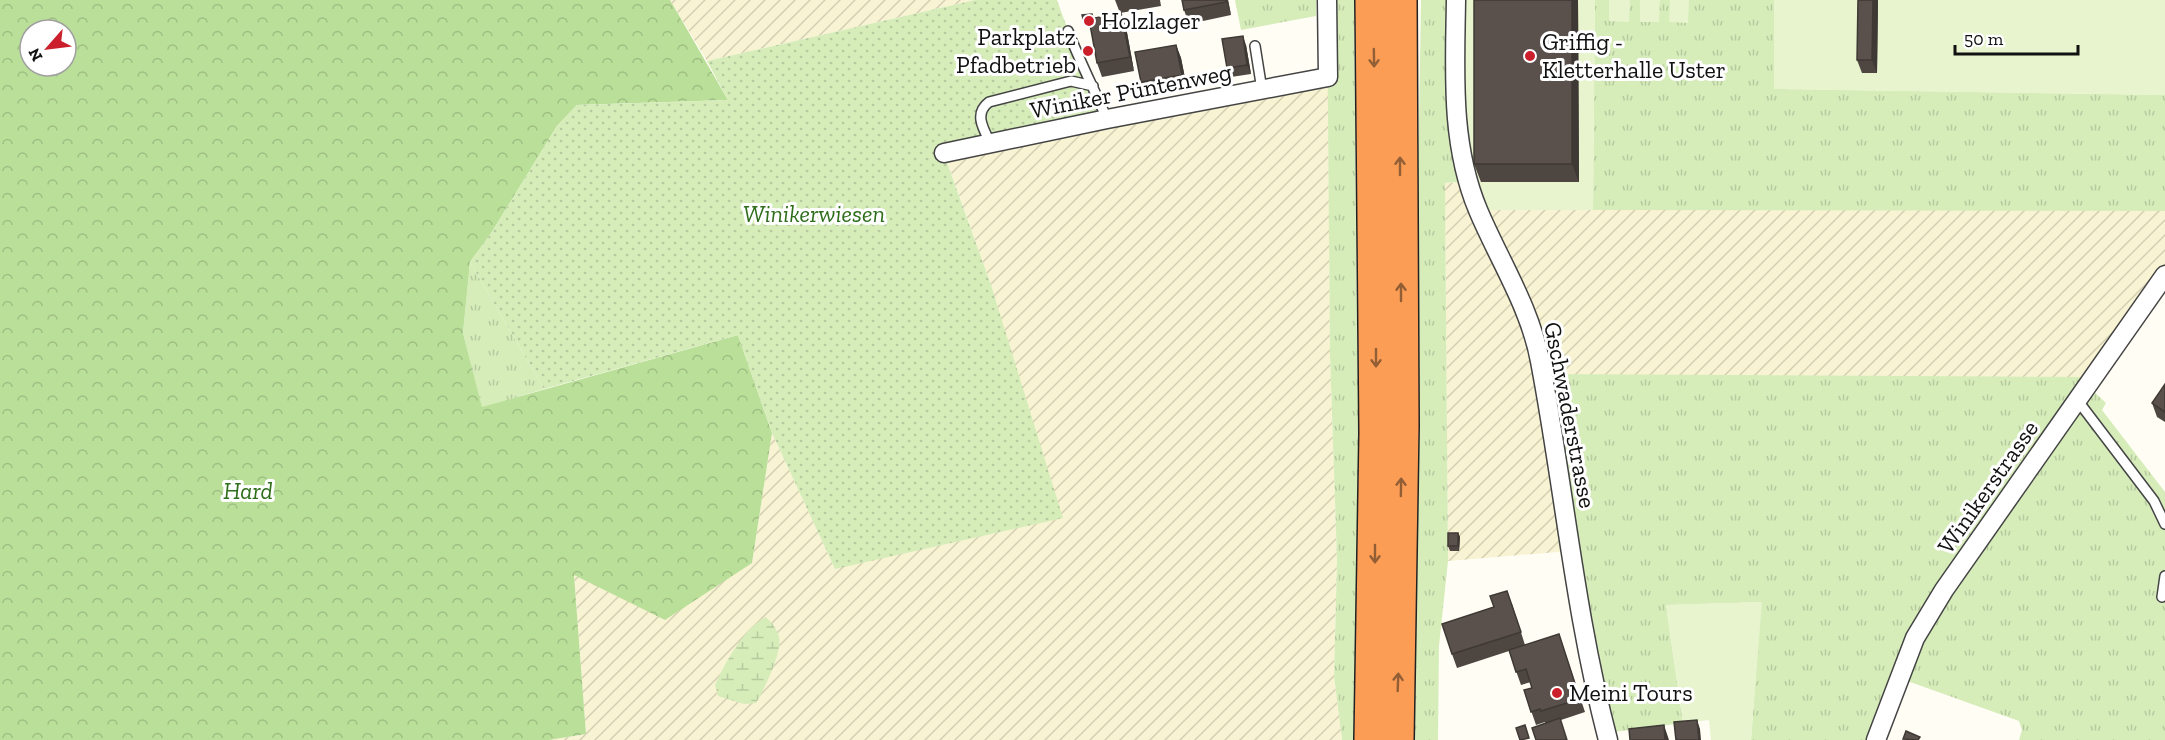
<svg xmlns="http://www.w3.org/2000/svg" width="2165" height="740" font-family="'Zilla Slab',serif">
<defs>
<pattern id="farmland-furrows" width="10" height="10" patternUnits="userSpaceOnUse" patternTransform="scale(1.5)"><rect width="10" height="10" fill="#f8f3d2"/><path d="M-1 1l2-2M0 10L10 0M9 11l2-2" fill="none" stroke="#d4cfb3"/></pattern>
<pattern id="grass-tufts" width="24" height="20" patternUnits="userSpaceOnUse" patternTransform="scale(1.5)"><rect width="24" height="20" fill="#d6edba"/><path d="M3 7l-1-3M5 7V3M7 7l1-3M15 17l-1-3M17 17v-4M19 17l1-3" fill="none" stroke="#b7ca9f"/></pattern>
<pattern id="forest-crowns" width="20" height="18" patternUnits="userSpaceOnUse" patternTransform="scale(1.5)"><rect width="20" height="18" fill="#badf99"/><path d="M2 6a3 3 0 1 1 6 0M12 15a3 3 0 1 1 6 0" fill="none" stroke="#9fbe83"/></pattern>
<pattern id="wetland-marsh" width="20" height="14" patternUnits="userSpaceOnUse" patternTransform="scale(1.5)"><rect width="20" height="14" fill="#d6edba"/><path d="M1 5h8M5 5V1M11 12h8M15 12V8" fill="none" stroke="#b7ca9f"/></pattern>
<pattern id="garden-dots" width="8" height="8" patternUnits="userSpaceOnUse" patternTransform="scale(1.5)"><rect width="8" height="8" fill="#d6edba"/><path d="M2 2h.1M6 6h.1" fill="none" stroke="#b7ca9f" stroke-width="1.8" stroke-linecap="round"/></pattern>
</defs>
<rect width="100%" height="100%" fill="#fffdf4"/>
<path fill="url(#farmland-furrows)" d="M670 0H975L707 61Z
M1595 0H1774V89L2165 95V275L2095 377 1762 602 1666 605 1570 551 1448 561 1445 183 1468 182 1593 210Z
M1328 77 1330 356 1337 560 1334 676 1342 740H549L586 734 574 575 752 563 772 433 835 569 991 285 944 153Z"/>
<path fill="url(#grass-tufts)" d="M1235 0H1316V16L1241 30Z
M1327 0H1354L1357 337 1364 561 1358 740H1342L1334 676 1337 560 1330 356Z
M1421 0H1449L1460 182 1445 183 1448 561 1439 646 1438 740H1409Z
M1595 0H1774V89L2165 95V211L1593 210Z
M470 262 544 389 482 408 463 333Z
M1542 374 2095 377 2088 386 2106 403 2102 410 2165 492V740H2019L2022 730 2019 721 1899 678 1876 740H1751L1761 602 1666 605 1683 723 1606 733Z"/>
<path fill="url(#forest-crowns)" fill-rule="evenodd" d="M0 0H670L728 100 577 105 557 126 490 235 470 262 463 333 482 407 738 335 772 433 752 563 665 620 574 575 586 734 549 740H0ZM30 30H66V66H30Z"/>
<path fill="url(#wetland-marsh)" d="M766 617C772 623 777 629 779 637 783 651 764 690 756 703L744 704 718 696 715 685C726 662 743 629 766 617Z"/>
<path fill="url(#garden-dots)" d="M975 0H1057L1083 72 1107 119 944 154 991 285 1063 518 835 569 772 433 738 335 544 389 470 262 490 235 557 126 577 105 728 100 707 61Z"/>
<path fill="#e7f4cd" d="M1465 0H1595L1593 210H1478L1463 115Z
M1609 0H1630L1629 22 1609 21Z
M1640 0H1660L1659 22H1640Z
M1670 0H1689L1688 23 1669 22Z
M1774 0H2165V95L1774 89Z
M1762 602 1751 740H1711L1709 720 1683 723 1666 605Z"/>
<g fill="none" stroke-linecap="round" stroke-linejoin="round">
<defs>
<path id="lane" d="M1068 31C1080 62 1094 89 1107 119
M1255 46 1262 90
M991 144C984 130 973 114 989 102L1071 81 1093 86
M2078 401 2154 501 2165 524
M2162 597 2165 576"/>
<path id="street" d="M1456 0C1455 71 1450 143 1478 210 1499 260 1530 307 1540 361 1564 487 1575 615 1608 740
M944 153 1107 119 1328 77 1327 0
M1876 740 1915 638 1944 590 2165 275"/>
<path id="highway" d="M1371 740 1376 433 1372 0
M1397 740 1402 425 1400 0"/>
</defs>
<use href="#lane" stroke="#444" stroke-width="12"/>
<use href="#street" stroke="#444" stroke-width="21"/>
<use href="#highway" stroke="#222" stroke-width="36"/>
<use href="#lane" stroke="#fff" stroke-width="9"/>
<use href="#street" stroke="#fff" stroke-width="18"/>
<use href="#highway" stroke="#fc9d55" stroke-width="33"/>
</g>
<path fill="#4d4641" d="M1115 0H1160L1161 6 1120 13Z
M1182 0H1228L1231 15 1189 24 1184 10Z
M1474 0H1578L1579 182H1481L1474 164Z
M1858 0H1878L1877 73H1862L1857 60Z
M1121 13 1126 27 1134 71 1102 77 1097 63 1090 23 1084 24 1083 19 1094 18Z
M1176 45 1181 58 1187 88 1146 96 1141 82Z
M1246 45 1251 74 1231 77 1227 68Z
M2165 384V422L2157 417 2152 403Z
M1458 533 1460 537 1459 551H1450L1448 546Z
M1512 604 1525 645 1559 634 1585 712 1561 720 1545 723V722L1536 725 1524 690 1532 688 1531 682 1521 685 1509 651 1457 668 1452 654Z"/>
<path fill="#3f3935" d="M1226 0H1228L1231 15Z
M1572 0H1578L1579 182 1572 164Z
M1873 0H1878L1877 73 1872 60Z
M1121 13 1126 27 1134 71 1130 57Z
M1243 36 1246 45 1251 74 1247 65Z
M1176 45 1181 58 1187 88 1182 75Z
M1458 533 1460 537 1459 551 1458 546Z
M1697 720 1700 729 1701 740H1699Z
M1664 725 1669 740H1665Z"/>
<path fill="#5a514c" stroke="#3f3935" stroke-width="1.5" d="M1182 0H1226V2L1184 10Z
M1474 0H1572V164H1474Z
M1858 0H1873L1872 60H1857Z
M1121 13 1130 57 1097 63 1089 19Z
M1092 14 1093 18 1083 19 1082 15Z
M1243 36 1247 65 1227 68 1222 39Z
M1176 45 1182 75 1141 82 1135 52Z
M2165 384V412L2152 403Z
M1448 533H1458V546H1448Z
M1507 591 1521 632 1452 654 1442 624 1494 607 1490 596Z
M1559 634 1580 699 1541 711 1540 709 1531 712 1524 690 1532 688 1526 669 1516 672 1509 650Z
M1560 718 1567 740H1536L1532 728Z
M1697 720 1699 740H1676L1674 722Z
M1525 725 1529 738 1520 740 1516 728Z
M1664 725 1665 740H1630L1629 729Z
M1906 731 1920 737 1918 740 1903 739Z"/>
<defs><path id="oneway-shaft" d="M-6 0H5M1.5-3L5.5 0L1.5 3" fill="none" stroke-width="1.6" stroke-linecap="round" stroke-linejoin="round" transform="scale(1.5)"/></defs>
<g stroke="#925e36">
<use href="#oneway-shaft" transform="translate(1374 58) rotate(89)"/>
<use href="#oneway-shaft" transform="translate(1400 166) rotate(-90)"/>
<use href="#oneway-shaft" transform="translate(1401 292) rotate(-90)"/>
<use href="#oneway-shaft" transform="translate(1376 358) rotate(90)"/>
<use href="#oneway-shaft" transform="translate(1401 487) rotate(-89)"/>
<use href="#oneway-shaft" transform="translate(1375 554) rotate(90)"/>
<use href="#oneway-shaft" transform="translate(1398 682) rotate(-88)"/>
</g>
<g fill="#cb1f2b" stroke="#fff" stroke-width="2">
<circle cx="1089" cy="21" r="6"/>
<circle cx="1088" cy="51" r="6"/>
<circle cx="1530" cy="56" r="6"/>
<circle cx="1557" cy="693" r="6"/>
</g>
<g text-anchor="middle" stroke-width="6" stroke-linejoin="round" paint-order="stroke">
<g font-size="24" fill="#111" stroke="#fff" text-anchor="start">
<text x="1101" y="29">Holzlager</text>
<text x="1076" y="45" text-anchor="end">Parkplatz<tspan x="1076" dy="28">Pfadbetrieb</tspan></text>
<text x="1542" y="50">Griffig -<tspan x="1542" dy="28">Kletterhalle Uster</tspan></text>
<text x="1569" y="701">Meini Tours</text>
</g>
<g font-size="24" fill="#111" stroke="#fff">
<text transform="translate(1131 91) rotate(-11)" y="8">Winiker Püntenweg</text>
<text transform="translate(1570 415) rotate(79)" y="8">Gschwaderstrasse</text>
<text transform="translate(1988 487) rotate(-55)" y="8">Winikerstrasse</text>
</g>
<g font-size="24" font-style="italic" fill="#2f6e1b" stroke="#fff">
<text x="814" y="222">Winikerwiesen</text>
<text x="248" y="499">Hard</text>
</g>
</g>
<g transform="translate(48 48) rotate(242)"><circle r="28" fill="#ffffff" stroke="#a0a0a0" stroke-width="1.5"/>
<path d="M0-4.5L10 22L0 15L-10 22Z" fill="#cb1f2b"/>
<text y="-9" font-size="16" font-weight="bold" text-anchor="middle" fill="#111111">N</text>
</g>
<path d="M1955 45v9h123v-9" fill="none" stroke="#111111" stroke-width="3"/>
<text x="1964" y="45" font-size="18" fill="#111111" stroke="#ffffff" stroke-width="4.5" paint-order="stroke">50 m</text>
</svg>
